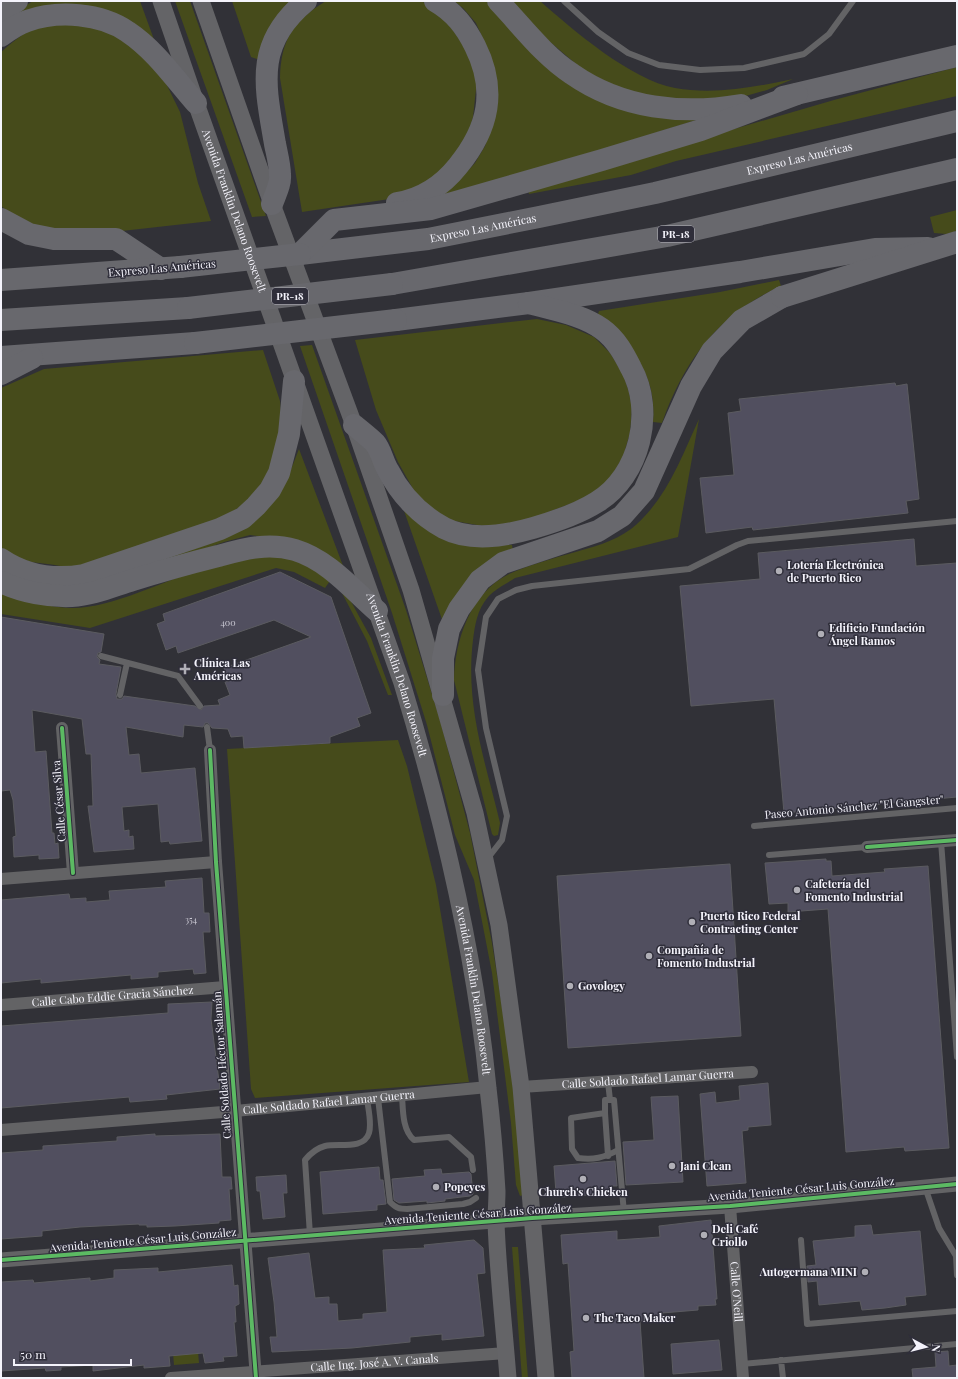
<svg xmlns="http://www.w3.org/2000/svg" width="958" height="1379" font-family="'Playfair Display',serif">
<rect width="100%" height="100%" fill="#313137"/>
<path fill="#464b1b" d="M33 1H140L156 45 136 28 12 14Z
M175 1H190L266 216 252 217Z
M232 1H293L260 60 251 57Z
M326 1H421L429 5 446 20 470 55 477 80 473 117 468 135 447 169 403 197 302 212 280 78C281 40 293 21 326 1Z
M454 1H486L562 78 703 118 435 202 460 179 475 163 485 146 494 119 488 50 476 23 463 8Z
M509 1H540C573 30 631 80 675 88 714 95 755 87 793 79L767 90 742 97 705 103 645 97 610 84 582 69 549 41Z
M58 20 119 32 161 73 180 112 198 183 211 221 86 235 30 228 1 206V52C21 35 32 26 58 20Z
M957 67V96L676 161 631 175 529 194 528 189 834 100Z
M957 210V231L947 234 934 233 930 217Z
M779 280 781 286C719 314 684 360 662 423L653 422C657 372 631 348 598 314L599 311 720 292Z
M537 319 566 325 594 337 610 353 623 374 629 392 632 408 630 433 623 457 608 482 588 497 520 523 483 526 449 520 421 503 398 462 376 410 355 340Z
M312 345 406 610 440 720 470 833 492 943 512 1071 523 1195 520 1196 516 1185 511 1123 492 973 474 880 455 835 427 725 392 613 300 346Z
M263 350 280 401 282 430 274 466 260 489 244 504 226 516 208 543 288 477 299 449 345 571 274 538 250 535 224 542 97 587C88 581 76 569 65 567 41 561 21 566 1 547V388L44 369Z
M699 419 678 537 515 578C506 584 495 589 488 597 477 610 475 625 473 640 465 706 485 760 500 823L498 835 494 836 492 834 454 680C455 640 470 593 509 574 529 565 551 559 572 553 593 547 613 542 631 529 666 501 681 458 699 419Z
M402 505 490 544 512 545 513 551 445 628Z
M283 552 332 578 325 588 294 572 276 568 90 628 1 614V592C24 599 45 607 69 608 108 610 165 580 203 569 229 561 257 558 283 552Z
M342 593 348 596 371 638 392 695H388L367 641Z
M398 740 407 766 436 885 469 1082 255 1098 251 1089 227 749Z
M512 1247H518L528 1378H522Z
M195 1316 199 1363 174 1365 170 1318Z"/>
<path fill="#514f5f" stroke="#5b5b60" d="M895 383 896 386 907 384 919 499 906 501 908 513 753 530 752 527 706 533 700 478 734 475 728 413 741 411 739 399Z
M914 539 916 566 957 563V797L784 813 774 699 691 706 680 586 760 579 758 553Z
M280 572 331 597 371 713 357 718 360 726 330 737V743L244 748 243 736 231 737 228 729 212 728 208 723H205L203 727 184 725 183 737 126 727 129 755 139 754 141 773 195 768 202 841 170 844 169 841 161 842 158 804 122 807 124 831 129 830V837L133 836 134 849 94 852 88 806H93L91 754H86L82 719 32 710 35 752 46 751 52 833H54L55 844 58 843 59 858 39 859V855L14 857 13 837 16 836 13 800 10 790 1 791V617L104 634 101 652 98 653 97 657 100 660 99 664 121 667 116 694 117 699H122L124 696 195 706 201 710 204 706 220 705 218 700 230 695 225 682 229 681 224 668 311 637 274 620 178 653 176 646 166 650 157 624 165 621 163 614Z
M826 859V861H831L832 876 885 872 884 869 928 866 949 1148 905 1151 904 1147 846 1152 828 909 788 912V903L769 904 765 863Z
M730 864 741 1036 568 1048 557 876Z
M202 878 204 913H209L210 932H203L206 973 194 974 193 969 158 972V977L131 979V975L41 983V979L1 983V900L69 894 70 899 86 898V902L110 900 109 891 166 887 165 881Z
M212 1002 211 1019 220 1089 166 1095 167 1099 130 1102 129 1097 1 1108V1026L168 1013V1004Z
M768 1083 771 1125 748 1127V1130L742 1131 746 1183 707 1186 700 1094 715 1092 716 1103 740 1100 739 1086Z
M678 1096 683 1182 626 1185 623 1142 654 1140 651 1097Z
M155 1134V1136L220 1134 222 1177H231L232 1189H229L231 1220 219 1221V1223L175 1226 147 1227V1225H139V1224L80 1227 42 1231V1236L1 1239V1153L43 1150V1146L117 1141V1137Z
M615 1161 617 1186H612V1193L562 1197 556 1193 554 1166Z
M379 1167 380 1180H383L386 1204 377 1205V1210L323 1214 320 1172Z
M441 1169 442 1174 469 1172 471 1174 473 1194 470 1196 445 1199V1201L427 1203V1201L399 1203 394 1200 392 1179 425 1176 424 1170Z
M286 1175 287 1193H283L285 1217 263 1219 260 1191H257L256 1177Z
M711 1220 717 1299H715L716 1305 698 1306V1310L662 1313 663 1319 640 1321 644 1378H572L570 1352 574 1351 568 1263 563 1264 561 1235 617 1231V1240L660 1237 659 1226Z
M871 1225 873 1235 920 1231 926 1295 905 1297 906 1305 885 1308 862 1310 860 1301 819 1305 817 1281 808 1282 807 1266 816 1265 813 1241 855 1237V1226Z
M474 1240 483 1248 485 1273 477 1274 484 1336 442 1340V1334L410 1337V1342L352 1348 272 1352 270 1337H277L274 1302 268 1258 309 1253 315 1298 329 1297V1304H337L338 1321 363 1319V1314L387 1312 383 1250 425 1248 424 1245Z
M232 1265 234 1286 238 1285 239 1304 235 1306 236 1322H234L237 1356 223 1357 224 1361 205 1363 203 1353 169 1356 170 1366 144 1368V1365L93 1371V1365L61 1367V1370L46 1371 45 1368 1 1371V1282L33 1280 34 1283 90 1278V1281L114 1278V1270L158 1268V1272Z
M719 1340 722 1370 673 1374 671 1344Z
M948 1351 949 1366 957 1365V1378H913L912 1369 936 1367 935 1352Z"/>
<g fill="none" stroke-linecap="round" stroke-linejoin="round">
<path stroke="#636365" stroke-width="6" d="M564 1 598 32 628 53 659 65 700 70 744 68 804 54 829 34 853 1
M101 656 178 676 200 706
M120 695 127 663
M207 727 210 750
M754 826 957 808
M941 841 957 1057
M769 855 867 847
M488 858 502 840 507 816 486 728 478 670 486 617 498 599 516 590 532 586 689 569 737 545 748 541 957 521
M608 1082 610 1100
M402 1095C403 1109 402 1130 414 1140L449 1137 471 1157 473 1170
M378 1098 390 1202C396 1208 399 1209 407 1209L463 1204 470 1202 476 1198
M605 1113 608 1156
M618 1150C604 1158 593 1160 578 1158L572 1149 571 1118 605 1113V1100H614L624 1213
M925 1187 939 1228 956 1256 957 1275
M310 1235 305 1160C310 1154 317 1148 325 1146 338 1143 364 1150 369 1133 372 1123 368 1108 367 1099
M801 1240 807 1324 957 1311
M781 1360 783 1378
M742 1364 957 1344"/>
<g stroke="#636365" stroke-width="12">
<path d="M62 728 73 873"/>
<path d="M210 750 216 862 256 1378"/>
<path d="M867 847 957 840"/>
<path d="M1 879 216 862"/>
<path id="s1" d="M1 1005 225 987"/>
<path id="s2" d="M521 1087 752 1072"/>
<path id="s3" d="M1 1130 235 1111 488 1087"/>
<path id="s4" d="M730 1206 743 1378"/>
<path id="s5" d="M171 1378 506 1353"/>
</g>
<path stroke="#636365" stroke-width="15" d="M1 1260 532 1218 730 1206 957 1184"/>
<g stroke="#646467" stroke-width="17">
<path id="s6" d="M161 1 196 103 402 683C442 815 475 951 488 1088 492 1122 495 1157 497 1191 497 1201 496 1212 496 1223 498 1274 504 1326 508 1378"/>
<path d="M201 1 272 204 354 425 411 590 475 813 499 925 521 1087 546 1378"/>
</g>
<g stroke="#68686d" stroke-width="22">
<path d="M498 1C522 26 543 55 572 74 622 109 683 115 741 105"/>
<path d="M1 13 17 1"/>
<path d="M1 36C9 30 18 24 27 21 58 10 101 13 128 32 155 50 175 79 196 103"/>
<path d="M783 97 957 56"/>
<path d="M397 203C422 199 442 186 458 166 489 128 497 90 475 46 465 26 454 12 435 1"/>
<path d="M272 204C275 195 281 184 280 175 280 165 277 154 275 144 265 85 254 44 306 1"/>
<path d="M1 219 29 234 54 239H116L161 269"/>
<path id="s7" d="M300 254 428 239 539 217 655 193 957 121"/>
<path d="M300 254 334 220 431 209 602 160 701 130 797 94"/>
<path d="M1 280 180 267"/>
<path d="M392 284 667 236 957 169"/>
<path d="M1 320 188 308"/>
<path d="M396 320 529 303 740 272 875 249 928 248"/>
<path d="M1 357 195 343"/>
<path d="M1 374 32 358"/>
<path d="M354 425C361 431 369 437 375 443 381 450 383 462 388 470 400 494 420 515 444 528 471 542 505 536 533 528 554 522 578 514 597 502 640 476 655 411 631 368 624 354 616 339 602 329 581 314 553 310 529 303"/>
<path d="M1 559C26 576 55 580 84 575L220 529 243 518 256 506 270 490 279 473 289 434 294 381"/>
<path d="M1 582C22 592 49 597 72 596 93 595 113 586 133 580 161 571 190 563 218 556 244 549 268 542 295 550 328 560 352 589 377 611"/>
<path d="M443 695V658L449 629 459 609 480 580 503 563 598 531 622 516 644 491 691 386 712 351 742 320 782 297"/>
</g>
<path stroke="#68686d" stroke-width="22" d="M180 267 300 254
M782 297 957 242
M188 308 392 284
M195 343 396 320"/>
<defs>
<path id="cycleway" d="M62 728 73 873
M210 750 216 862 256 1378
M867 847 957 840
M1 1260 532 1218 730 1206 957 1184"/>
</defs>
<use href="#cycleway" stroke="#2f2e3a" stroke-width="6"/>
<use href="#cycleway" stroke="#5cba63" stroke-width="4"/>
</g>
<g fill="#b0afb6" stroke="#2f2e3a" stroke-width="1.5">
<circle cx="779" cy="571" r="4"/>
<circle cx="821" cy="634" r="4"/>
<path d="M183 663h4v4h4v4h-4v4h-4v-4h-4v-4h4z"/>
<circle cx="797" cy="890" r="4"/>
<circle cx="692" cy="922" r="4"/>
<circle cx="649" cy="956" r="4"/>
<circle cx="570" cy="986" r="4"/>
<circle cx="672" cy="1166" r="4"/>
<circle cx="583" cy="1179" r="4"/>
<circle cx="436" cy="1187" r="4"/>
<circle cx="704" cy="1235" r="4"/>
<circle cx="865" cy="1272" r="4"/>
<circle cx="586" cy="1318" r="4"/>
</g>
<g text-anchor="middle" stroke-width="3" stroke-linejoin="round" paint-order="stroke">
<g font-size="9" fill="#cbcad4">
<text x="228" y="626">400</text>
<text x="191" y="923">354</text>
</g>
<g fill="#2f2e3a" stroke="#b9b8c1" stroke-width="1">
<rect x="658" y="226" width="36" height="16" rx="3"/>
<rect x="272" y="288" width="36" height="16" rx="3"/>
</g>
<g font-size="10" font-weight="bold" fill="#f4f3fb">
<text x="676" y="238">PR-18</text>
<text x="290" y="300">PR-18</text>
</g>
<g font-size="11" fill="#f4f3fb" stroke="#2f2e3a">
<text dy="4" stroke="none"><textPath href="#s7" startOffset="509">Expreso Las Américas</textPath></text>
<text dy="4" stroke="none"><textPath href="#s6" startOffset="222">Avenida Franklin Delano Roosevelt</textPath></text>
<text dy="4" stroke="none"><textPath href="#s7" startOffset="185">Expreso Las Américas</textPath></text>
<text transform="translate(162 268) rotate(-5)" y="4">Expreso Las Américas</text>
<text dy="4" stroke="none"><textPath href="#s6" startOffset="714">Avenida Franklin Delano Roosevelt</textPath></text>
<text transform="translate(59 801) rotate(-94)" y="4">Calle César Silva</text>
<text transform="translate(854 807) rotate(-5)" y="4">Paseo Antonio Sánchez "El Gangster"</text>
<text dy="4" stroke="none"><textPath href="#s6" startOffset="1039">Avenida Franklin Delano Roosevelt</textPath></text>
<text dy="4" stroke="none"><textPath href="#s1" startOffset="112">Calle Cabo Eddie Gracia Sánchez</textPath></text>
<text transform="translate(222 1065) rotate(-94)" y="4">Calle Soldado Héctor Salamán</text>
<text dy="4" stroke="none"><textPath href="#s2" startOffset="127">Calle Soldado Rafael Lamar Guerra</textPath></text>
<text dy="4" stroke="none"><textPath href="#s3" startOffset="329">Calle Soldado Rafael Lamar Guerra</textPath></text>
<text transform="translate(801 1189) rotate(-5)" y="4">Avenida Teniente César Luis González</text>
<text transform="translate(478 1214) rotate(-4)" y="4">Avenida Teniente César Luis González</text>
<text transform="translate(143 1240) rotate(-5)" y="4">Avenida Teniente César Luis González</text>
<text dy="4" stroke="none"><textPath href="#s4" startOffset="86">Calle O'Neill</textPath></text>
<text dy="4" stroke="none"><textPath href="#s5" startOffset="204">Calle Ing. José A. V. Canals</textPath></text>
</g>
<g font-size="11" font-weight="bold" fill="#f4f3fb" stroke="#2f2e3a" text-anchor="start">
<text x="787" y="569">Lotería Electrónica<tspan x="787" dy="13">de Puerto Rico</tspan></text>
<text x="829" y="632">Edificio Fundación<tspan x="829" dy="13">Ángel Ramos</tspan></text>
<text x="194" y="667">Clínica Las<tspan x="194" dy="13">Américas</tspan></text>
<text x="805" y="888">Cafetería del<tspan x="805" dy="13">Fomento Industrial</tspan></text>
<text x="700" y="920">Puerto Rico Federal<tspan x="700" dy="13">Contracting Center</tspan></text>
<text x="657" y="954">Compañía de<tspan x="657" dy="13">Fomento Industrial</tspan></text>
<text x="578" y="990">Govology</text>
<text x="680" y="1170">Jani Clean</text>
<text x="444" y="1191">Popeyes</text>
<text x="583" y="1196" text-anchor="middle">Church's Chicken</text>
<text x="712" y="1233">Deli Café<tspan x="712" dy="13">Criollo</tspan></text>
<text x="857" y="1276" text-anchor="end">Autogermana MINI</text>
<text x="594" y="1322">The Taco Maker</text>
</g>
</g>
<rect width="958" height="1379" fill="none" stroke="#f4f3fb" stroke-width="4"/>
<g transform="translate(926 1347) rotate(97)" stroke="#2f2e3a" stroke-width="3" paint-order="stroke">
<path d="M0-3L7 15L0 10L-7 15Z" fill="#f4f3fb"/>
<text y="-6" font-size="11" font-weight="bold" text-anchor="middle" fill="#f4f3fb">N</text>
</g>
<path d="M14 1359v6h117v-6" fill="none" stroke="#f4f3fb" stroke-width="2"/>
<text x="20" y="1359" font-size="12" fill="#f4f3fb" stroke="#2f2e3a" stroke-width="3" paint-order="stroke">50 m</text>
</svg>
